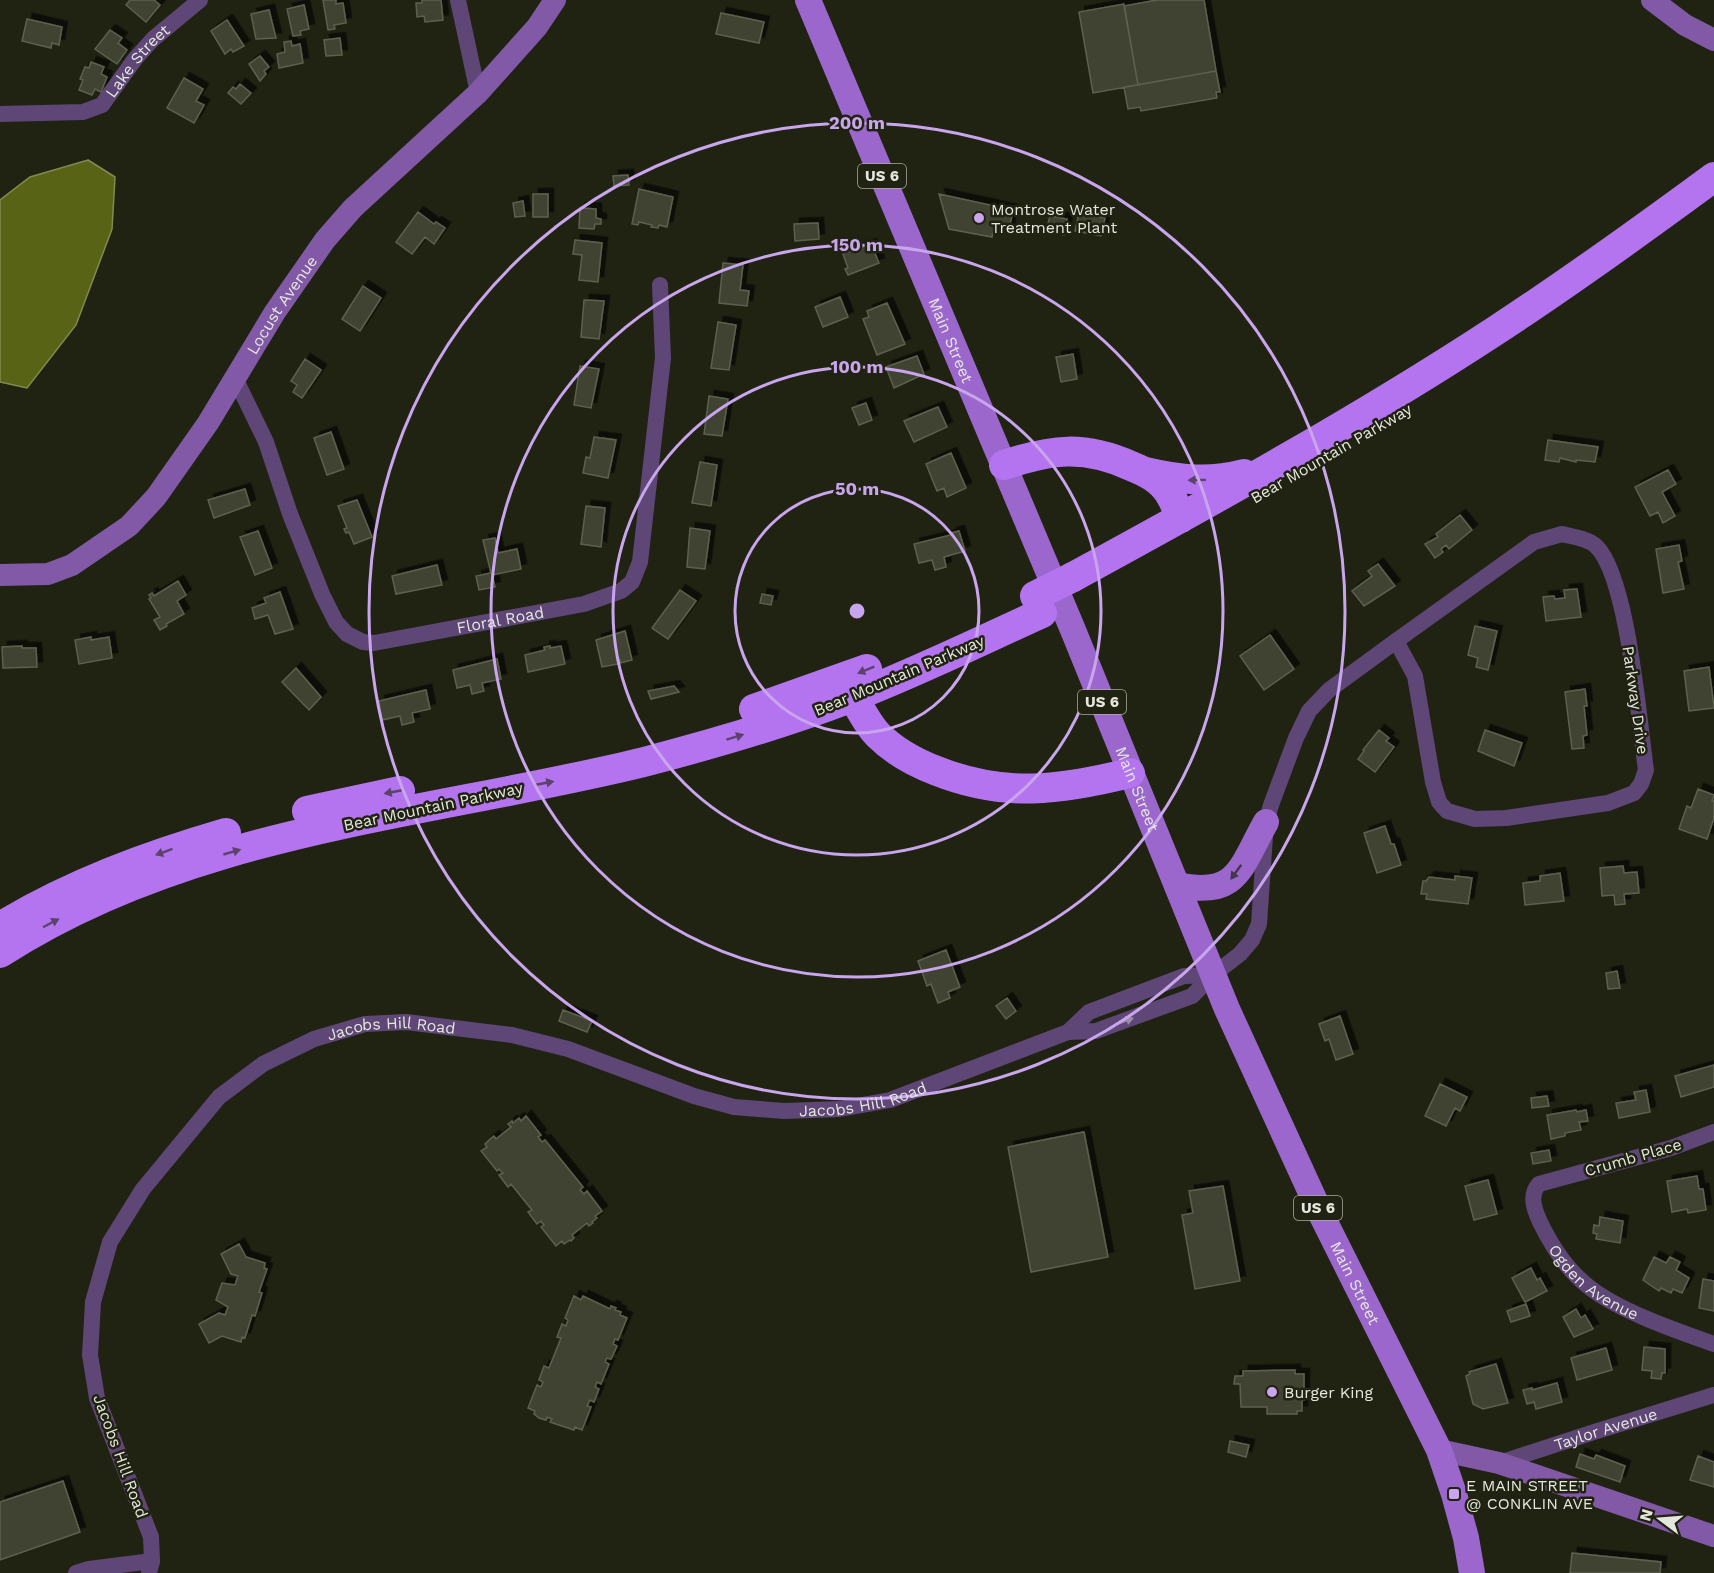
<svg xmlns="http://www.w3.org/2000/svg" width="1714" height="1573" font-family="'Work Sans',sans-serif">
<defs>
<filter id="shadow"><feDropShadow dx="5.5" dy="-5.5" stdDeviation="0" flood-color="#0009"/></filter>
</defs>
<rect width="100%" height="100%" fill="#202312"/>
<path fill="#586315" stroke="#828b51" stroke-width="1.5" d="M88 160 115 177 112 229 76 325 27 388 0 382V200L30 177Z"/>
<path fill="#3f4231" stroke="#5d614e" stroke-width="1.5" filter="url(#shadow)" d="M130 0H154L160 5 146 22 126 5Z
M323 0H336V4L343 3 346 23 334 25 335 29 328 30Z
M422 0H441L443 20 425 22 424 16 417 17 416 3H422Z
M1157 0H1204L1216 71 1138 85 1124 6Z
M1124 4 1138 85 1093 93 1079 12Z
M304 5 309 29 300 31 301 35 293 36 287 9Z
M269 10 276 38 256 39 251 14Z
M721 13 764 22 759 43 716 34Z
M27 19 62 27 59 45 52 43 51 48 22 41Z
M227 20 244 46 233 52 231 49 225 54 211 31Z
M110 30 122 38 118 43 127 50 117 64 95 49Z
M340 38 342 55 326 56 324 40Z
M291 41 292 46 300 44 303 63 279 68 277 54 285 52 284 42Z
M260 56 269 67 264 71 266 74 260 81 249 64Z
M91 62 104 67 101 74 107 77 101 92 95 89 92 95 79 90 83 80 80 79 85 67 89 68Z
M1216 71 1220 92H1216L1217 98 1141 111 1140 107 1128 109 1124 87Z
M184 78 203 89 196 101 204 105 194 123 167 108Z
M240 84 251 93 241 104 228 93 233 87 236 89Z
M628 175 629 185 614 186 613 176Z
M639 189 673 197 667 227 659 225 658 228 651 227 652 225 639 222 638 225 632 224Z
M533 194H548V217H533Z
M939 194 1013 210 1009 229 994 226 992 237 949 229Z
M523 201 525 216 515 217 513 203Z
M580 208 596 209V218L601 219V224H595L594 229 579 228Z
M418 212 434 224 436 222 445 228 434 244 425 237 412 254 396 242Z
M1079 213 1105 218 1101 236 1075 231Z
M1050 216 1067 219 1064 235 1046 231Z
M818 223 819 239 795 241 794 224Z
M575 240 602 243 598 282 579 280 582 255 573 254Z
M871 244 879 263 848 275 845 269 848 268 843 254Z
M723 263 743 265 740 290 749 291 747 306 719 303Z
M363 286 381 298 360 331 342 319Z
M840 297 848 317 823 327 815 307Z
M584 300 604 301 599 339 581 337Z
M887 303 905 344 877 355 863 319 869 317 867 311Z
M718 322 736 325 729 370 711 368Z
M1073 354 1077 379 1061 382 1056 357Z
M917 356 924 374 894 388 886 367Z
M305 359 321 370 302 398 293 392 297 385 291 381Z
M580 366 599 369 591 408 574 405Z
M709 396 728 399 722 436 704 434Z
M866 403 872 420 859 425 852 408Z
M938 407 947 427 914 442 904 421Z
M331 432 344 469 327 475 314 438Z
M594 437 616 440 608 478 583 473 586 457 590 458Z
M1548 440 1598 447 1595 462 1576 460V462L1560 458 1559 462 1545 460Z
M951 453 966 488 947 497 944 488 937 491 926 464Z
M700 462 717 465 711 506 692 503Z
M1668 470 1676 484 1662 492 1675 516 1663 523 1658 512 1650 516 1635 487Z
M245 489 250 505 214 518 208 500Z
M357 500 372 537 354 544 349 532 346 533 344 529 347 528 338 506Z
M586 506 605 508 601 547 581 544Z
M1460 515 1472 530 1449 549 1446 545 1441 549 1443 552 1435 558 1425 544 1438 537 1436 534Z
M690 528 710 531 705 569 687 567Z
M258 531 272 568 255 575 240 537Z
M959 531 965 551 944 557 946 567 935 570 932 560 919 563 914 544 951 535V533Z
M495 538 498 553 517 549 521 569 492 575 495 587 479 590 476 576 491 573 483 540Z
M1679 545 1682 561 1678 562 1684 589 1663 593 1656 549Z
M1378 564 1395 586 1364 606 1352 591 1372 576 1368 571Z
M437 565 442 585 396 594 392 576Z
M178 581 186 595 177 601 184 614 166 624 167 626 160 630 154 620 160 617 149 599 151 598 149 595 152 593 154 596Z
M1577 589 1581 617 1546 621 1543 597 1554 596 1555 599 1565 598 1564 590Z
M680 590 696 601 668 639 652 628Z
M280 592 293 629 275 634 268 615 255 619 252 608 266 603 264 598Z
M762 594 773 596 771 605 760 603Z
M1475 626 1497 631 1488 670 1476 667 1478 658 1468 655Z
M625 631 632 660 620 663V660H617L618 664 602 667 596 640Z
M1270 635 1294 669 1264 690 1240 656Z
M91 637V640L109 637 112 658 79 664 75 640Z
M22 646V648H36L37 667 3 668 2 647Z
M550 646V648L561 646 565 664 528 672 525 655 545 650 544 647Z
M497 659 501 679 482 683 484 691 472 694 470 685 457 688 453 670Z
M1709 667 1714 708 1689 711 1684 671Z
M296 668 321 697 309 710 282 682Z
M674 686 679 692 651 699 648 691Z
M1585 689 1587 706H1584L1587 735 1583 736 1584 748 1572 749 1565 692Z
M426 690 430 709 412 713 414 722 402 725 400 716 382 720 379 701Z
M1379 730 1389 738 1386 741 1394 747 1375 772 1358 759 1364 751 1363 750Z
M1485 730 1522 743 1514 766 1478 751Z
M1698 789 1714 795 1712 801H1714V818L1707 839 1679 829 1687 806 1691 808Z
M1385 826 1391 844H1394L1401 865 1377 873 1364 833Z
M1623 866 1624 873 1637 872 1639 893 1624 894 1625 904 1615 905 1614 895 1602 896 1600 868Z
M1560 873 1564 901 1525 905 1523 883 1540 881V876Z
M1455 876 1472 878 1468 904 1426 899 1427 894H1421L1423 881H1426L1429 877 1455 880Z
M946 950 960 987 948 992 950 998 938 1003 931 984 927 986 918 961Z
M1617 971 1620 988 1608 989 1606 973Z
M1007 998 1016 1011 1006 1019 996 1006Z
M563 1010 592 1021 587 1032 559 1021Z
M1340 1016 1353 1054 1336 1060 1329 1039 1325 1041 1319 1024Z
M1714 1065V1087L1681 1097 1675 1076Z
M1440 1084 1467 1097 1460 1111 1455 1108 1446 1126 1425 1116Z
M1646 1090 1650 1112 1619 1118 1616 1103 1636 1100 1634 1092Z
M1547 1096 1549 1106 1532 1108 1531 1098Z
M1576 1110 1577 1112 1586 1110 1588 1121 1579 1122 1581 1130 1565 1133V1136L1551 1139 1547 1115Z
M526 1116 541 1135 538 1137 542 1142 545 1140 583 1187 580 1190 584 1194 587 1191 602 1211 595 1216 597 1218 592 1222 593 1223 589 1226 587 1223 572 1235 574 1238 571 1241 570 1240 564 1244 562 1241 556 1246 541 1227 544 1225 541 1221 537 1224 528 1212 532 1210 511 1184 508 1187 499 1175 503 1173 499 1169 497 1171 481 1151 487 1147 485 1144 489 1140 494 1136 496 1139 511 1127 508 1124 512 1121 513 1123 519 1118 521 1121Z
M1084 1132 1108 1257 1031 1272 1008 1147Z
M1549 1150 1551 1161 1533 1164 1531 1153Z
M1697 1176 1699 1189H1703L1706 1210 1688 1213 1687 1209 1672 1212 1667 1181Z
M1488 1180 1497 1214 1474 1220 1465 1186Z
M1223 1186 1240 1281 1195 1289 1182 1215 1193 1213 1189 1191Z
M1600 1217 1623 1221 1620 1243 1596 1239 1597 1234 1593 1233 1594 1225 1599 1226Z
M239 1244 246 1257 265 1263 264 1268 267 1269 259 1292 262 1293 255 1316 252 1315 245 1338 242 1337 241 1342 222 1336 209 1343 199 1324 219 1313 225 1315 228 1307 216 1300 222 1283 235 1285 238 1276 231 1274 221 1254Z
M1654 1257 1666 1263 1670 1257 1680 1262 1676 1270 1689 1278 1682 1293 1673 1289 1671 1293 1661 1288 1659 1291 1643 1280Z
M1531 1268 1537 1280 1540 1278 1547 1291 1525 1302 1512 1278Z
M1703 1279 1714 1281V1311L1699 1308Z
M1703 1279 1714 1281V1311L1699 1308Z
M574 1296 581 1300 583 1296 610 1309 611 1306 616 1308 615 1310 621 1312 620 1315 627 1318 618 1340 615 1339 613 1344 617 1346 611 1359 607 1358 605 1362 609 1364 601 1384 597 1382 595 1387 599 1389 594 1402 590 1400 587 1406 591 1407 582 1430 575 1427 574 1430 550 1422 552 1419 547 1417 546 1420 539 1418 534 1414 535 1411 528 1408 537 1385 541 1387 543 1382 539 1380 544 1366 549 1368 561 1338 557 1337 562 1324 566 1326 568 1320 565 1318Z
M1526 1304 1530 1316 1511 1322 1507 1311Z
M1576 1309 1581 1318 1585 1315 1593 1329 1574 1337 1563 1317Z
M1644 1347 1665 1349V1373H1662L1661 1379 1651 1378 1652 1371 1642 1370Z
M1606 1348 1612 1370 1577 1380 1571 1358Z
M1496 1364 1508 1403 1483 1409 1473 1404 1466 1376 1470 1374 1469 1372Z
M1295 1370V1374H1304V1400H1302V1411H1297V1414H1267V1407H1241L1240 1384H1234L1235 1376H1243V1371Z
M1557 1383 1562 1402 1536 1409 1534 1402 1527 1404 1523 1390 1532 1388V1390Z
M1230 1441 1249 1445 1246 1457 1228 1452Z
M1580 1454 1594 1459 1596 1455 1625 1466 1620 1482 1576 1467Z
M1698 1456 1714 1462V1487L1690 1480Z
M1698 1456 1714 1462V1487L1690 1480Z
M63 1481 80 1532 0 1560V1502Z
M1572 1553 1661 1562 1660 1573H1570Z
M1572 1553 1661 1562 1660 1573H1570Z"/>
<g fill="none" stroke-linecap="round" stroke-linejoin="round">
<g stroke="#5e4676" stroke-width="16">
<path d="M458 0 478 93"/>
<path id="s1" d="M0 114 83 112 102 105 135 59 153 39 200 0"/>
<path id="s2" d="M235 378 266 442 290 514 322 594 336 622 347 634 363 642 374 643 584 604 621 591 632 582 640 562 663 358 660 285"/>
<path d="M1562 534C1573 537 1587 538 1596 546 1628 577 1639 722 1646 770L1641 784 1634 793 1608 803 1506 818 1475 819 1447 811 1439 802 1433 782 1415 676 1396 641 1534 542Z"/>
<path d="M1068 1032 1089 1012 1184 976 1213 975"/>
<path id="s3" d="M1714 1132 1671 1148 1539 1184C1529 1195 1534 1209 1540 1222 1552 1247 1567 1270 1589 1287 1619 1311 1677 1331 1714 1344"/>
<path id="s4" d="M1499 1463 1594 1432 1714 1395"/>
<path d="M76 1573 89 1569 152 1561"/>
<path id="s5" d="M149 1573 152 1561 151 1537 97 1398 90 1355 93 1302 110 1242 143 1189 219 1097 263 1064 314 1039 365 1024 406 1022 512 1035 568 1049 694 1096 734 1107 784 1111 840 1109 890 1100 1068 1032 1096 1031 1192 996 1213 975 1240 954 1252 940 1259 924 1266 822 1271 805 1296 738 1309 711 1329 690 1396 641"/>
</g>
<g stroke="#8159a7" stroke-width="22">
<path d="M1652 0 1685 25 1714 40"/>
<path id="s6" d="M0 575 48 574 72 565 129 526 156 497 208 423 275 312 325 240 353 208 478 93 537 27 555 0"/>
<path d="M1439 1450 1499 1463 1714 1536"/>
</g>
<g stroke="#9b67cd" stroke-width="26">
<path id="s7" d="M808 0 1073 630 1227 1009 1319 1210 1439 1450 1454 1494 1466 1538 1472 1573"/>
<path d="M1177 885C1238 898 1240 868 1266 822"/>
</g>
<path stroke="#b474ef" stroke-width="30" d="M1004 465C1052 449 1084 445 1131 466 1146 472 1160 479 1169 493 1174 500 1177 510 1181 518
M1146 472C1180 480 1210 483 1244 474
M1073 577C1216 499 1359 420 1495 331 1570 282 1642 230 1714 177
M853 697C861 710 868 725 878 735 894 751 916 763 937 771 1005 798 1061 790 1130 773
M754 709 867 669
M307 811 400 791
M0 927C71 884 147 856 226 833
M0 953C191 829 428 815 644 762 713 744 783 724 850 698 915 673 978 642 1042 613"/>
<path stroke="#b474ef" stroke-width="30" d="M1035 596 1073 577"/>
</g>
<defs><path id="oneway-solid" d="M-6-.8H1V-3.2L6.5 0L1 3.2V.8H-6Z" transform="scale(1.5)"/></defs>
<g fill="#5b436a">
<use href="#oneway-solid" transform="translate(1197 480) rotate(179)"/>
<use href="#oneway-solid" transform="translate(866 670) rotate(158)"/>
<use href="#oneway-solid" transform="translate(735 737) rotate(-17)"/>
<use href="#oneway-solid" transform="translate(545 783) rotate(-11)"/>
<use href="#oneway-solid" transform="translate(393 792) rotate(169)"/>
<use href="#oneway-solid" transform="translate(164 852) rotate(160)"/>
<use href="#oneway-solid" transform="translate(232 852) rotate(-16)"/>
<use href="#oneway-solid" transform="translate(51 923) rotate(-28)"/>
</g>
<use fill="#45374a" href="#oneway-solid" transform="translate(1236 872) rotate(126)"/>
<use fill="#9b8ea4" href="#oneway-solid" transform="translate(1125 1021) rotate(-20)"/>
<g fill="none" stroke="#c9a5ee" stroke-width="3">
<circle cx="857" cy="611" r="122"/>
<circle cx="857" cy="611" r="244"/>
<circle cx="857" cy="611" r="366"/>
<circle cx="857" cy="611" r="488"/>
</g>
<g fill="#c9a5ee" stroke="#202312" stroke-width="2">
<circle cx="979" cy="218" r="6"/>
<circle cx="1272" cy="1392" r="6"/>
<rect x="1448" y="1488" width="12" height="12" rx="3"/>
</g>
<g text-anchor="middle" stroke-width="5" stroke-linejoin="round" paint-order="stroke">
<g fill="#202312" stroke="#aaaca0" stroke-width="1.5">
<rect x="858" y="164" width="48" height="24" rx="4.5"/>
<rect x="1078" y="690" width="48" height="24" rx="4.5"/>
<rect x="1294" y="1196" width="48" height="24" rx="4.5"/>
</g>
<g font-size="15" font-weight="bold" fill="#e5e7dd">
<text x="882" y="181">US 6</text>
<text x="1102" y="707">US 6</text>
<text x="1318" y="1213">US 6</text>
</g>
<g font-size="16" fill="#e5e7dd" stroke="#202312">
<text dy="6" stroke="none"><textPath href="#s1" startOffset="160">Lake Street</textPath></text>
<text dy="6" stroke="none"><textPath href="#s6" startOffset="412">Locust Avenue</textPath></text>
<text dy="6" stroke="none"><textPath href="#s7" startOffset="369">Main Street</textPath></text>
<text transform="translate(1331 453) rotate(-30)" y="6">Bear Mountain Parkway</text>
<text dy="6" stroke="none"><textPath href="#s2" startOffset="438">Floral Road</textPath></text>
<text transform="translate(899 675) rotate(-23)" y="6">Bear Mountain Parkway</text>
<text transform="translate(1636 700) rotate(82)" y="6">Parkway Drive</text>
<text dy="6" stroke="none"><textPath href="#s7" startOffset="855">Main Street</textPath></text>
<text transform="translate(433 806) rotate(-12)" y="6">Bear Mountain Parkway</text>
<text dy="6" stroke="none"><textPath href="#s5" startOffset="717">Jacobs Hill Road</textPath></text>
<text dy="6" stroke="none"><textPath href="#s5" startOffset="1203">Jacobs Hill Road</textPath></text>
<text transform="translate(1633 1157) rotate(-16)" y="6">Crumb Place</text>
<text dy="6" stroke="none"><textPath href="#s3" startOffset="306">Ogden Avenue</textPath></text>
<text dy="6" stroke="none"><textPath href="#s7" startOffset="1395">Main Street</textPath></text>
<text dy="6" stroke="none"><textPath href="#s4" startOffset="112">Taylor Avenue</textPath></text>
<text transform="translate(121 1456) rotate(70)" y="6">Jacobs Hill Road</text>
</g>
<g font-size="16" fill="#e5e7dd" stroke="#202312" text-anchor="start">
<text x="991" y="215">Montrose Water<tspan x="991" dy="18">Treatment Plant</tspan></text>
<text x="1284" y="1398">Burger King</text>
<text x="1466" y="1491">E MAIN STREET<tspan x="1466" dy="18">@ CONKLIN AVE</tspan></text>
</g>
</g>
<circle cx="857" cy="611" r="9" fill="#c9a5ee" stroke="#202312" stroke-width="3"/>
<g font-size="18" text-anchor="middle" font-weight="bold" fill="#c9a5ee" stroke="#202312" stroke-width="5" stroke-linejoin="round" paint-order="stroke">
<text x="857" y="129">200 m</text>
<text x="857" y="251">150 m</text>
<text x="857" y="373">100 m</text>
<text x="857" y="495">50 m</text>
</g>
<g transform="translate(1660 1519) rotate(286)" stroke="#202312" stroke-width="4.5" paint-order="stroke">
<path d="M0-4.5L10 22L0 15L-10 22Z" fill="#e5e7dd"/>
<text y="-9" font-size="16" font-weight="bold" text-anchor="middle" fill="#e5e7dd">N</text>
</g>
</svg>
